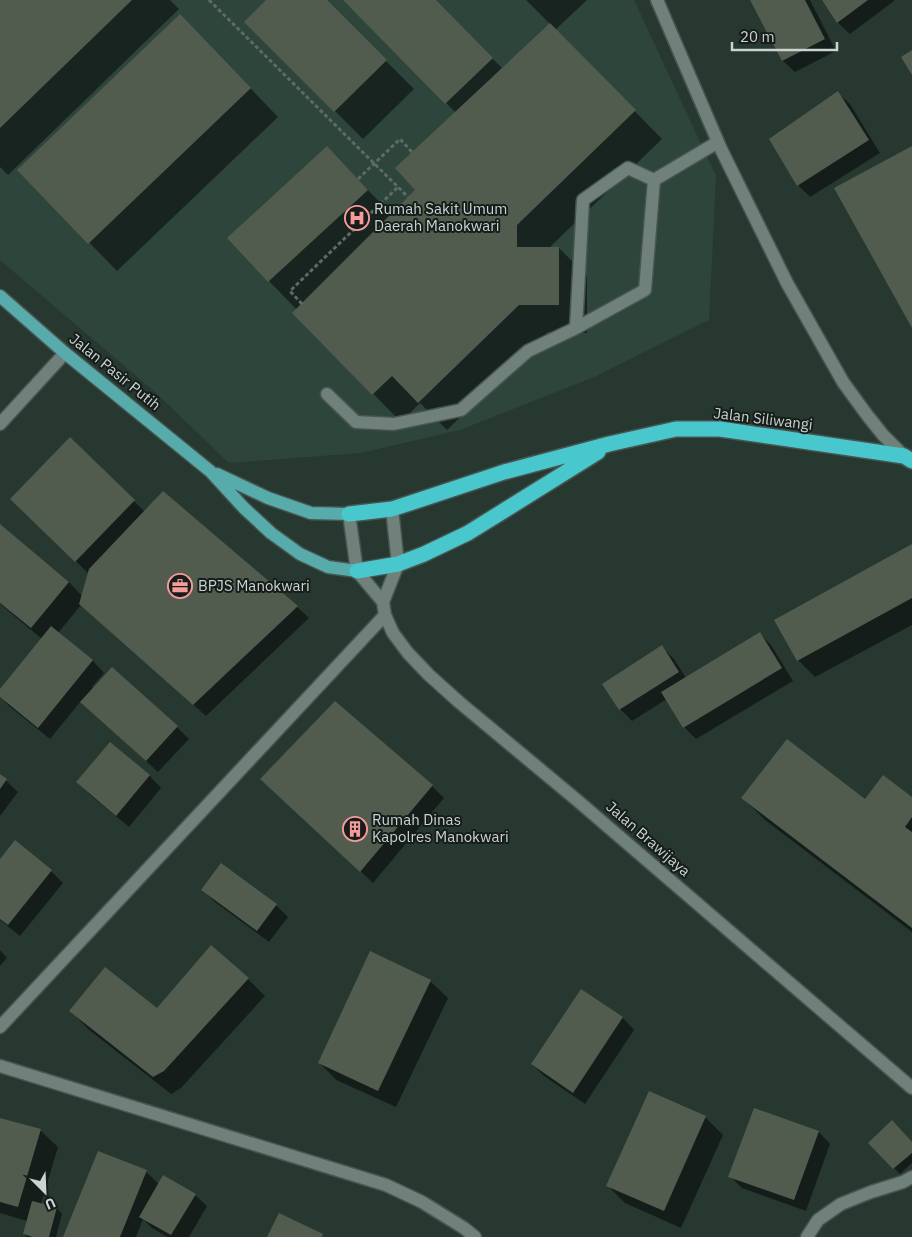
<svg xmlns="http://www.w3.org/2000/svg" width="912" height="1237" font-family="'IBM Plex Sans',sans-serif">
<rect width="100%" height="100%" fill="#273831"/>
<path fill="#2e453c" d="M0 0H634L716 176 709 320 594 377 460 430 361 453 229 463 155 392 0 260Z"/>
<path fill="#0007" d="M0 0H170L179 9 8 175 0 167Z
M268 0H325L414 89 363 139 246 22Z
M344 0H434L503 69 550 24 526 0H587L555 30 662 139 549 248H559L587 276V333L548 332 447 430 420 403 401 422 294 313 297 310 269 281 327 147 392 215 417 190 456 113Z
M751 0H810L836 51 795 72 783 61Z
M823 0H894V1L850 34 838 23Z
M208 44 278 117 117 271 19 170Z
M838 93 850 104 880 153 810 197 798 185 771 139Z
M70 439 145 512 297 607 309 618 206 716 81 605 58 633 93 661 104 673 92 687 177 727 189 739 158 772 81 701 50 739 9 706 0 696V691L42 639 0 604V525L69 582 82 596 89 574 12 499Z
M912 546V625L815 677 798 660Z
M759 633 771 645 793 681 696 739 684 727 667 699 632 721 620 709 604 684 662 647 674 659 686 678Z
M335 703 432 786 444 798 373 883 274 791Z
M110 743 150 776 161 788 129 827 89 794 77 782Z
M0 775 18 792 0 816Z
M743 798 865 800 912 799V932L765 820Z
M15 842 51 871 63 883 20 936 0 920V861Z
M203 890 276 905 288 917 269 942 215 902Z
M211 947 248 979 265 996 181 1088 171 1094 88 1029 71 1011 158 1010Z
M0 950 7 958 0 966Z
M430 981 448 998 396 1107 336 1080 319 1062Z
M581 991 623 1018 634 1030 585 1104 544 1076 532 1064Z
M649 1093 706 1118 723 1135 681 1228 625 1203 608 1186Z
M754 1109 819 1132 830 1144 806 1211 742 1188 730 1176Z
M0 1119 40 1130 58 1147 41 1204 57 1208 62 1214 56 1237H27L24 1234 27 1221 0 1213Z
M870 1143 912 1144V1163L900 1174Z
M146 1172 159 1184 195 1195 207 1206 189 1237H167L152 1228 143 1219 136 1237H65Z"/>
<path fill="#515c4f" d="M0 0H132L0 128Z
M266 0H327L387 60 334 112 244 22Z
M343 0H436L493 58 445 104Z
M750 0H805L825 39 782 61Z
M822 0H868L837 23Z
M180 14 251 88 88 244 17 170Z
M550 23 636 110 517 225V247H559V305H519L418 403 392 376 372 395 292 313 415 190 395 168Z
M912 50V75L901 57Z
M838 91 869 140 797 186 769 139Z
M327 146 368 190 268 282 227 238Z
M912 146V328L834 188Z
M70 437 135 500 75 562 10 499Z
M163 491 298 606 193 705 79 604 89 569Z
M0 524 69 582 31 628 0 603Z
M912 544V598L797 661 774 620Z
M51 626 93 660 38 728 0 697V689Z
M760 632 782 668 683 728 661 692Z
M662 645 679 672 619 710 602 684Z
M112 667 178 726 146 761 80 702Z
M335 701 433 785 360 872 260 779Z
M787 739 865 799 883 775 912 797V817L905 827 912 832V928L741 798Z
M110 742 150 775 116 816 76 782Z
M0 774 7 779 0 789Z
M15 840 52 870 8 925 0 919V859Z
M221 863 277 904 257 931 201 890Z
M211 945 249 978 164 1071 153 1077 69 1011 105 967 157 1008Z
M370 951 431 980 378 1091 318 1063Z
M581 989 623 1017 573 1093 531 1064Z
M649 1091 706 1116 664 1211 606 1186Z
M754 1108 819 1131 794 1200 728 1177Z
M0 1118 41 1129 18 1207 0 1202Z
M892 1120 912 1142V1153L893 1169 868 1143Z
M98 1151 147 1170 120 1237H63Z
M163 1175 196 1194 171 1235 139 1217Z
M32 1201 57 1207 49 1237H33L23 1234Z
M279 1213 323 1234 322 1237H267Z"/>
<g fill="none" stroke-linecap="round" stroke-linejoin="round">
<defs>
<path id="minor" d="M657 0 721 149 787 283 843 382 867 415 883 435 904 456
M576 328 583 200 628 168 654 180
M327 394 356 422 394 424 461 410 528 351 576 328 645 290 654 180 718 142
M0 424 65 353
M392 509 398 564 383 602 385 615 393 633 408 653 429 675 459 702 578 801 912 1088
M349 514 357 571 383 602
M0 1027 385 615
M0 1066 386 1185 422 1202 464 1228 475 1237
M807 1237 818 1220 841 1204 871 1192 903 1182 912 1177"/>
<path id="major" d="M0 296 65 353 210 471 244 508 271 533 300 554 328 567 357 571
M217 474 268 498 311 513 349 514"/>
<path id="highway" d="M349 514 392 509 504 472 609 444 676 429H720L904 456 912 461
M357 571 398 564 424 554 468 533 598 452"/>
</defs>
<use href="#minor" stroke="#475550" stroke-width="15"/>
<use href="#major" stroke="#475550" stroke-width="15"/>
<use href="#highway" stroke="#475550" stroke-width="18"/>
<path stroke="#5d6b65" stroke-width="3" stroke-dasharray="4 2.5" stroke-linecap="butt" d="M209 0 408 197
M358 179 400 139 412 152
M302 304 290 291 398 187"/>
<use href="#minor" stroke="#6f817a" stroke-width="12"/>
<use href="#major" stroke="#58abab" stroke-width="12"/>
<use href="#highway" stroke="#48c7cc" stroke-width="15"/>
</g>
<defs>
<symbol id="hospital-ring" viewBox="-11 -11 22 22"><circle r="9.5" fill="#161d1a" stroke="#f59b9a" stroke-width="1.5"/><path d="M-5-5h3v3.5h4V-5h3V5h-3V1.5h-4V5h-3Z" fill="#f59b9a"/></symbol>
<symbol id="office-ring" viewBox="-11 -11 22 22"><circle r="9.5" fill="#161d1a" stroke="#f59b9a" stroke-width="1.5"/><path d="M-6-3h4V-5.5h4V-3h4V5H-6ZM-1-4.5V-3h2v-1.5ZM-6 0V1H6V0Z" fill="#f59b9a"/></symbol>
<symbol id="building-ring" viewBox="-11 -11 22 22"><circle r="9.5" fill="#161d1a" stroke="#f59b9a" stroke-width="1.5"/><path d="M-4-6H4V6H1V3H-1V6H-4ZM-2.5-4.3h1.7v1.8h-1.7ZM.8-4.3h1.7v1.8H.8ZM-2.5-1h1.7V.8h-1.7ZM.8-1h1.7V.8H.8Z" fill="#f59b9a"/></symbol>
</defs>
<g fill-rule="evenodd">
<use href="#hospital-ring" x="343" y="204" width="28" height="28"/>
<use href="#office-ring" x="166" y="572" width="28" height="28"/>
<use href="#building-ring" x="341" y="815" width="28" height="28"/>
</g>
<g text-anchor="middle" stroke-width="4" stroke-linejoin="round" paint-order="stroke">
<g font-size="15" fill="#cad4d0" stroke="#161d1a" text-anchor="start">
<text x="374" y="214">Rumah Sakit Umum<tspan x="374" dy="17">Daerah Manokwari</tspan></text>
<text x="198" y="591">BPJS Manokwari</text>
<text x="372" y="825">Rumah Dinas<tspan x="372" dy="17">Kapolres Manokwari</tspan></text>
</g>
<g font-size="15" fill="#cad4d0" stroke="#161d1a">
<text transform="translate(115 372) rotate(39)" y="5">Jalan Pasir Putih</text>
<text transform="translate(763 419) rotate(7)" y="5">Jalan Siliwangi</text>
<text transform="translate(648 839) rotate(41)" y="5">Jalan Brawijaya</text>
</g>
</g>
<g transform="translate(45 1192) rotate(156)" stroke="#161d1a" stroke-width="4" paint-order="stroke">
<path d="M0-4L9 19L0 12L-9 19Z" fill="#cad4d0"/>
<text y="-8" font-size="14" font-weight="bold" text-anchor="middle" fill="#cad4d0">U</text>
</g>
<path d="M732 42v8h105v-8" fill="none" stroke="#cad4d0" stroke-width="2.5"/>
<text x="740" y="42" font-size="15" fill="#cad4d0" stroke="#161d1a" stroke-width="4" paint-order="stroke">20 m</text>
</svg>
